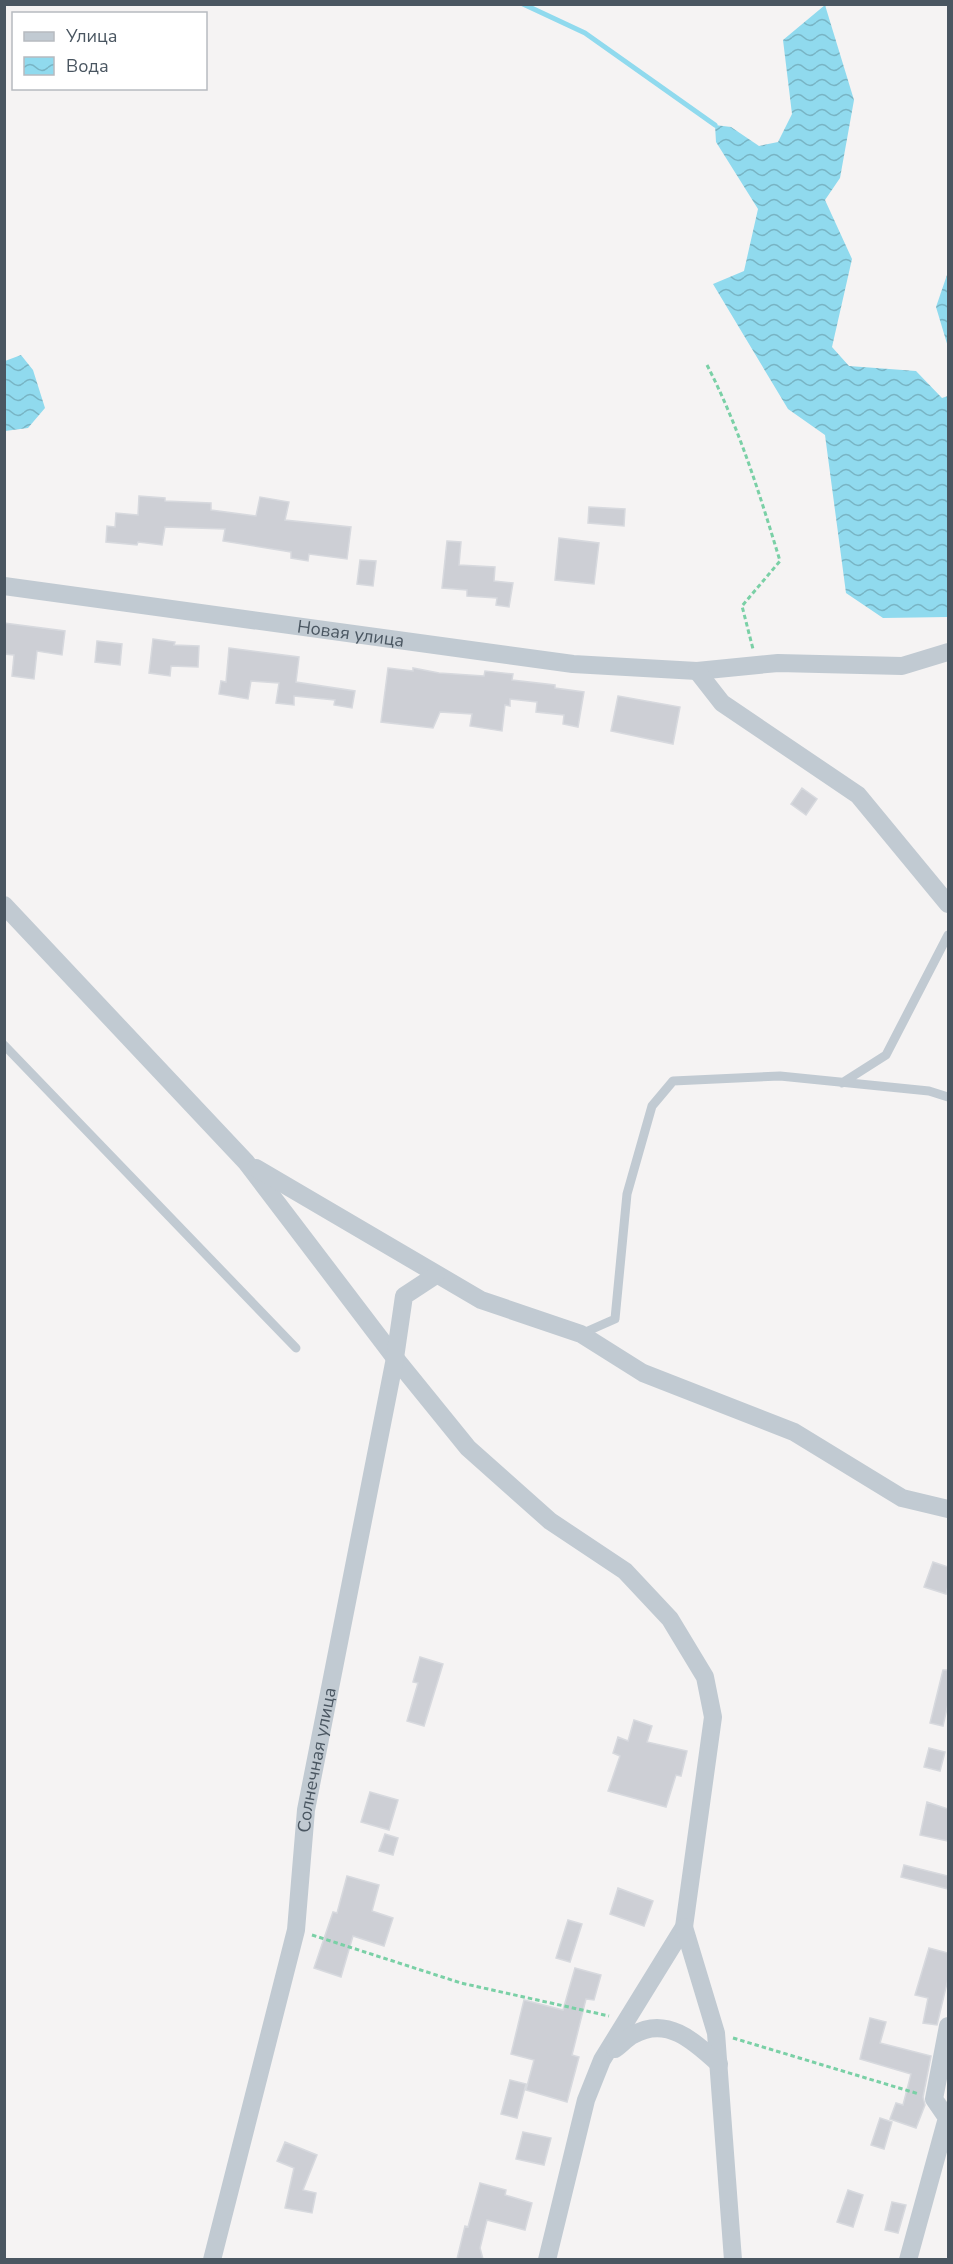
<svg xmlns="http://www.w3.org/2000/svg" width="953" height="2264" font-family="'Nunito Sans',sans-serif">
<defs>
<pattern id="water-waves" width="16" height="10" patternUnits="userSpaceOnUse" patternTransform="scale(1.5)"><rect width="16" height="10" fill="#90daee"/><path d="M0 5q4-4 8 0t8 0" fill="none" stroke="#78b4c4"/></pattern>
</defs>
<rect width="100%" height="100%" fill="#f5f3f3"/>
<path fill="url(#water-waves)" d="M825 5 854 100 840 178 825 200 852 259 832 347 849 366 916 371 942 398 948 396V617L883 618 846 593 825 435 788 409 713 284 744 271 758 209 716 142 715 125 731 127 759 146 778 142 792 114 783 40Z
M948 272V347L936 307Z
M21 355 33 370 45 408 28 428 5 431V361Z"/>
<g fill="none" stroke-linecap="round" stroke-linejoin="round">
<path stroke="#90daee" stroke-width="5" d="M523 4 585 33 715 125"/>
</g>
<path fill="#cdcfd5" stroke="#d7d9de" stroke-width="1.5" d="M139 496 165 498V501L211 503V510L256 516 260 497 289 502 285 520 351 527 347 559 309 554 308 561 291 558V552L223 541 225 529 165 527 162 545 138 542 137 545 106 542 107 526 115 527 116 513 138 515Z
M589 507 625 509 624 526 588 523Z
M559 538 599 543 594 584 555 580Z
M447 541 461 542 459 565 495 567 494 581 513 583 509 607 496 605 497 598 467 596V590L442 588Z
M360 560 376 561 373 586 357 584Z
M4 623 65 631 62 655 37 651 34 679 12 676 14 655 4 654Z
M153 639 175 642 174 645 199 646 198 667 171 666 170 676 149 673Z
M97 641 122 644 120 665 95 662Z
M229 648 299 657 296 682 355 691 352 708 334 705 335 700 294 696V705L276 703 279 683 251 681 248 699 219 694 221 681 226 682Z
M388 668 413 671V668L439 673 484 676 485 671 513 674 512 680 555 685V688L584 692 578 727 563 724 564 715 536 712 537 702 510 699V706L505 705 502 731 470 726 472 714 440 712 433 728 381 722Z
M618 696 680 707 673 744 611 731Z
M802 788 817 799 806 815 791 804Z
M933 1562 948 1567V1586L946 1594 924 1587Z
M420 1657 443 1664 424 1726 407 1721 418 1683 413 1682Z
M943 1670H948V1704L943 1726 930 1723Z
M634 1720 652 1726 647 1742 687 1751 681 1776 676 1775 666 1807 608 1791 620 1756 613 1753 618 1737 628 1741Z
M929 1748 945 1752 940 1771 924 1767Z
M370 1792 398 1800 389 1830 361 1822Z
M927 1802 948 1809V1841L920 1835Z
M385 1834 398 1838 393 1855 379 1851Z
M904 1865 948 1876V1889L901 1877Z
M347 1876 379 1885 372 1911 393 1918 384 1946 353 1936 341 1977 314 1968 333 1912 337 1913Z
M618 1888 653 1901 644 1926 610 1914Z
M568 1920 582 1924 570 1962 556 1958Z
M929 1948 948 1953V1979L937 2025 923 2023 928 1998 915 1995Z
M575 1968 601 1975 594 2000 586 1999 572 2055 579 2057 567 2102 526 2090 534 2060 511 2054 524 2000 563 2010Z
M870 2018 886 2022 880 2043 931 2056 923 2097 925 2105 916 2128 890 2119 896 2103 903 2105 911 2074 860 2059Z
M510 2080 526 2084 517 2118 501 2114Z
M880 2118 892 2122 884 2149 871 2145Z
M523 2132 551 2138 544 2165 516 2159Z
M285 2142 317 2155 303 2190 316 2193 312 2213 285 2208 294 2168 277 2161Z
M480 2183 506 2190 505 2195 532 2203 525 2230 487 2220 480 2248 483 2259H457L465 2226 468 2227Z
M848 2190 863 2195 853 2227 837 2222Z
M892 2202 906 2205 898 2233 885 2230Z"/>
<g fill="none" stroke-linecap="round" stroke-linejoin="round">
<path stroke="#7ad0a6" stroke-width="3" stroke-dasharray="4.5 3" stroke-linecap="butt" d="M707 365C739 427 760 495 780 561L742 606 753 649
M312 1935 461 1983 609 2016
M733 2038 919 2094"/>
<path stroke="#c1cad2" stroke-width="9" d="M4 1045 296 1348
M842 1083 886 1055 948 935
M581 1334 615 1319 627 1194 652 1106 673 1081 780 1076 929 1091 948 1097"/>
<g stroke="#c1cad2" stroke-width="18">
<path id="s1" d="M4 586 573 664 697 671 778 663 902 666 948 652"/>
<path d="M697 671 722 703 858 795 948 904"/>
<path d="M4 905 246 1162 395 1358 468 1448 550 1521 625 1571 670 1619 705 1677 713 1717 684 1927 602 2060 586 2100 547 2260"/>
<path d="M256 1168 481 1300 581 1334 643 1373 794 1432 902 1498 948 1509"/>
<path d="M684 1927 716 2033 733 2260"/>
<path d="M615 2049C621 2045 627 2038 633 2035 667 2015 695 2042 719 2064"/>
<path id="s2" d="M212 2260 296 1930 306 1810 395 1358 404 1296 436 1275"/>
<path d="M908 2260 947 2118 934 2099 948 2026"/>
</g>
</g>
<g text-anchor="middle" stroke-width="6" stroke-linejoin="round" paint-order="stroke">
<g font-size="18" fill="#4a5661" stroke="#fff">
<text dy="6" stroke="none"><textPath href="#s1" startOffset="350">Новая улица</textPath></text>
<text dy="6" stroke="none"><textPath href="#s2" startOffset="512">Солнечная улица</textPath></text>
</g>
</g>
<rect width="953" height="2264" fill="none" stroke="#4a5661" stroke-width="12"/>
<rect x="12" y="12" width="195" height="78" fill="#ffffff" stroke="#b7bbc0" stroke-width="1.5"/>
<rect x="24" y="32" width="30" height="9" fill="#c1cad2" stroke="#b7bbc0" stroke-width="1.5"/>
<text x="66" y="42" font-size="18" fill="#4a5661">Улица</text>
<rect x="24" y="57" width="30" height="18" fill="url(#water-waves)" stroke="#b7bbc0" stroke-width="1.5"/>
<text x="66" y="72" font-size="18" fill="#4a5661">Вода</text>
</svg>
